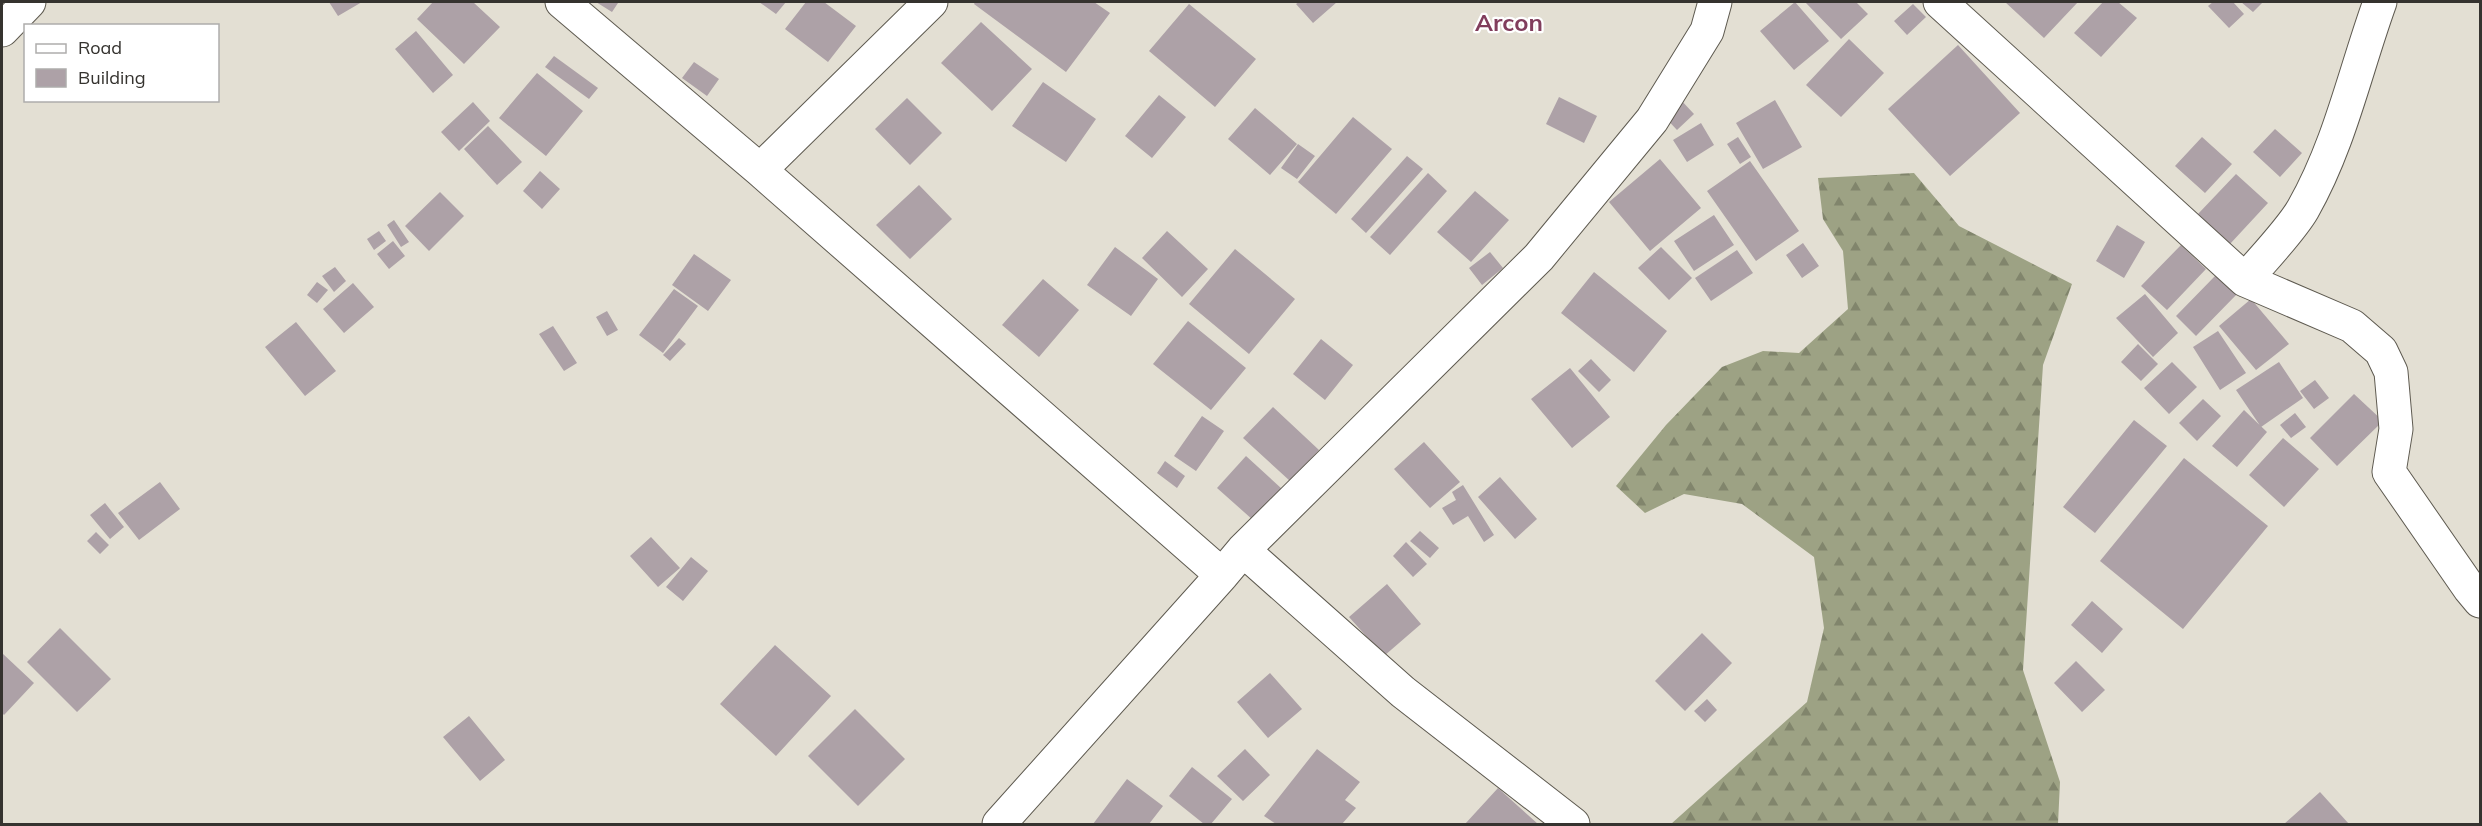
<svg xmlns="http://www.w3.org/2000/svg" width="2482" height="826" font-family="Mulish,sans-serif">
<defs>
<pattern id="forest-firs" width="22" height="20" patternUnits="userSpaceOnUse" patternTransform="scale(1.5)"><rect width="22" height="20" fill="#9da284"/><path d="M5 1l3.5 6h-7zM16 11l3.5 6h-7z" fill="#81856c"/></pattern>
</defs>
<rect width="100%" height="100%" fill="#e3dfd3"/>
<path fill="url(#forest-firs)" d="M1914 173 1959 226 2072 284 2043 365 2023 670 2060 782 2058 824H1671L1807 702 1824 628 1814 557 1742 504 1684 494 1645 513 1616 486 1666 425 1722 367 1763 351 1799 353 1848 309 1843 251 1823 219 1818 178Z"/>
<path fill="#ada1a7" d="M329 2H362L338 16Z
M433 2H473L500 27 464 64 417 19Z
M596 2H616L618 3 612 12Z
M759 2H786L776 14Z
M806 2H824L856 26 828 62 785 29Z
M975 2H1094L1110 13 1066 72 974 4Z
M1299 2H1337L1313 23 1296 4Z
M1795 2 1829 41 1794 70 1760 31Z
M1805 2H1856L1868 14 1841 39Z
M2005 2H2078L2044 38Z
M2103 2H2118L2137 18 2101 57 2074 33Z
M2213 2H2233L2244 14 2229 28 2208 6Z
M2241 2H2263L2253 12Z
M1189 4 1256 59 1215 107 1149 51Z
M1913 4 1926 17 1907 35 1894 21Z
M981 22 1032 69 992 111 941 63Z
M416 31 453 75 433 93 395 49Z
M1849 39 1884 73 1841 117 1806 85Z
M1958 45 2020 113 1950 176 1888 109Z
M554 56 598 88 589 99 545 67Z
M694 62 719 79 707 96 682 78Z
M537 73 583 111 546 156 499 118Z
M1043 82 1096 119 1066 162 1012 126Z
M1159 95 1186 117 1152 158 1125 136Z
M1559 97 1597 116 1584 143 1546 124Z
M907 98 942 133 910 165 875 129Z
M1679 98 1694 114 1677 130 1662 114Z
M1775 100 1802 147 1763 169 1736 123Z
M473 102 490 121 459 151 441 132Z
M1255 108 1297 144 1270 175 1228 139Z
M1353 117 1392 149 1336 214 1298 182Z
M1701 123 1714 145 1687 162 1673 140Z
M488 126 522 162 497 185 464 149Z
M2275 129 2302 153 2280 177 2253 152Z
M1738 137 1751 157 1740 164 1727 144Z
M2202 137 2232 164 2205 193 2175 166Z
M1298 144 1315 156 1297 179 1281 168Z
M1407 156 1423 169 1366 233 1351 219Z
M1660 159 1701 208 1650 251 1609 202Z
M1750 161 1799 231 1756 261 1707 191Z
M540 171 560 189 542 209 523 191Z
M1428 173 1447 191 1390 255 1370 237Z
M2236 174 2268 203 2230 244 2198 214Z
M919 185 952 219 910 259 876 225Z
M1475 191 1509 220 1471 262 1437 232Z
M440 192 464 216 429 251 405 226Z
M1714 215 1734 245 1694 271 1674 241Z
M394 220 409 242 401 247 387 225Z
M2117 225 2145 242 2124 278 2096 261Z
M379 231 386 241 374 250 367 239Z
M1167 231 1208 269 1182 297 1142 258Z
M393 241 405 256 389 269 377 254Z
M1803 243 1819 266 1802 278 1786 255Z
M2181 245 2206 269 2167 310 2141 286Z
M1115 247 1158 279 1131 316 1087 285Z
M1661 247 1692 278 1669 300 1638 268Z
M1235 249 1295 299 1249 354 1189 304Z
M1737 250 1753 273 1711 301 1695 278Z
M1490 252 1503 268 1482 285 1469 268Z
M694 254 731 280 708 311 672 285Z
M335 267 346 281 334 292 322 276Z
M1594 272 1667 331 1634 372 1561 313Z
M2216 275 2237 294 2196 336 2176 316Z
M1043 279 1079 310 1039 357 1002 325Z
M317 282 328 290 317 303 307 295Z
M353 283 374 307 344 333 323 309Z
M674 289 698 306 663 353 639 335Z
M2145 294 2178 333 2153 357 2116 318Z
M2251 299 2289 344 2256 370 2219 326Z
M607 311 618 330 607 336 596 317Z
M1188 321 1246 368 1211 410 1153 364Z
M296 322 336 371 305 396 265 347Z
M553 326 577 363 564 371 539 334Z
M2218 331 2246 373 2220 390 2193 347Z
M679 338 686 344 670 361 663 355Z
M1321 339 1353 365 1325 400 1293 374Z
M2138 344 2158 364 2141 381 2121 362Z
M1591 359 1611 380 1599 392 1578 371Z
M2172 362 2197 387 2169 414 2144 388Z
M2279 362 2303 398 2261 427 2236 390Z
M1570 368 1610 417 1572 448 1531 399Z
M2315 380 2329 398 2314 409 2300 391Z
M2354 394 2383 421 2337 466 2310 438Z
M2203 399 2221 416 2197 441 2179 423Z
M1273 407 1319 450 1290 481 1243 438Z
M2244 410 2267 432 2237 467 2212 446Z
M2295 413 2306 427 2291 438 2280 425Z
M1202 416 1224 431 1196 471 1174 456Z
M2134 420 2167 446 2095 533 2063 507Z
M2283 438 2319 469 2284 507 2249 475Z
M1424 442 1460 482 1430 508 1394 469Z
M1246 456 1282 489 1253 520 1217 488Z
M2184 458 2268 526 2183 629 2100 561Z
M1165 461 1185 476 1177 488 1157 473Z
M1500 477 1537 519 1515 539 1478 497Z
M160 482 180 509 139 540 118 513Z
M1463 485 1494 535 1484 542 1468 516 1453 525 1442 508 1456 500 1452 492Z
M105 503 124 527 110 539 90 515Z
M1420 531 1439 548 1430 558 1410 541Z
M96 532 109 545 100 554 87 541Z
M651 537 680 568 658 587 630 556Z
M1406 542 1427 564 1413 577 1393 556Z
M691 557 708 571 683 601 666 587Z
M1387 584 1421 624 1384 656 1349 617Z
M2092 601 2123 629 2102 653 2071 625Z
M60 628 111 679 77 712 27 662Z
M1702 633 1732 663 1685 711 1655 681Z
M775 645 831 696 776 756 720 704Z
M2 653 34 683 4 715 2 713Z
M2076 661 2105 690 2082 712 2054 683Z
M1270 673 1302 709 1268 738 1237 702Z
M1707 699 1717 710 1705 722 1694 711Z
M855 709 905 759 858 806 808 756Z
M469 716 505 760 480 781 443 737Z
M1245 749 1270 775 1243 801 1217 776Z
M1317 749 1360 782 1345 800 1356 808 1342 824H1276L1264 816Z
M1192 767 1232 799 1211 824H1204L1169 796Z
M1127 779 1163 806 1149 824H1093Z
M1498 788 1538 824H1465Z
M2320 792 2349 824H2284Z"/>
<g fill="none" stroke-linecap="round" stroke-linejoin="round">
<defs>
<path id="minor" d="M562 2 760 170 1222 575 1243 550 1539 257 1652 120 1707 31 1715 2
M1940 2 2245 280 2352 326 2381 351 2391 372 2396 429 2389 472 2470 589 2480 601
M2 30 29 2
M760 170 931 2
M2245 280C2262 260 2291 230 2303 209 2340 144 2355 71 2380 2
M1243 550 1403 692 1573 824
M999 824 1222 575"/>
</defs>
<use href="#minor" stroke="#5e5a50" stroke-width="35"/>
<use href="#minor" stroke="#fff" stroke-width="33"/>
</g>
<g text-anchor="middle" stroke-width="4.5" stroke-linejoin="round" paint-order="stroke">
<g font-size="24" font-weight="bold" fill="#813d5c" stroke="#fff">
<text x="1509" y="31">Arcon</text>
</g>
</g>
<rect width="2482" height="826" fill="none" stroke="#35332f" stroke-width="6"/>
<rect x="24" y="24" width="195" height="78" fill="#ffffff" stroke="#aeadac" stroke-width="1.5"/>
<rect x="36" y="44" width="30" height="9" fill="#ffffff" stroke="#aeadac" stroke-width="1.5"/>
<text x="78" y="54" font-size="18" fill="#35332f">Road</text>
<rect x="36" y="69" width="30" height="18" fill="#ada1a7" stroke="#aeadac" stroke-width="1.5"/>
<text x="78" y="84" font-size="18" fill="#35332f">Building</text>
</svg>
